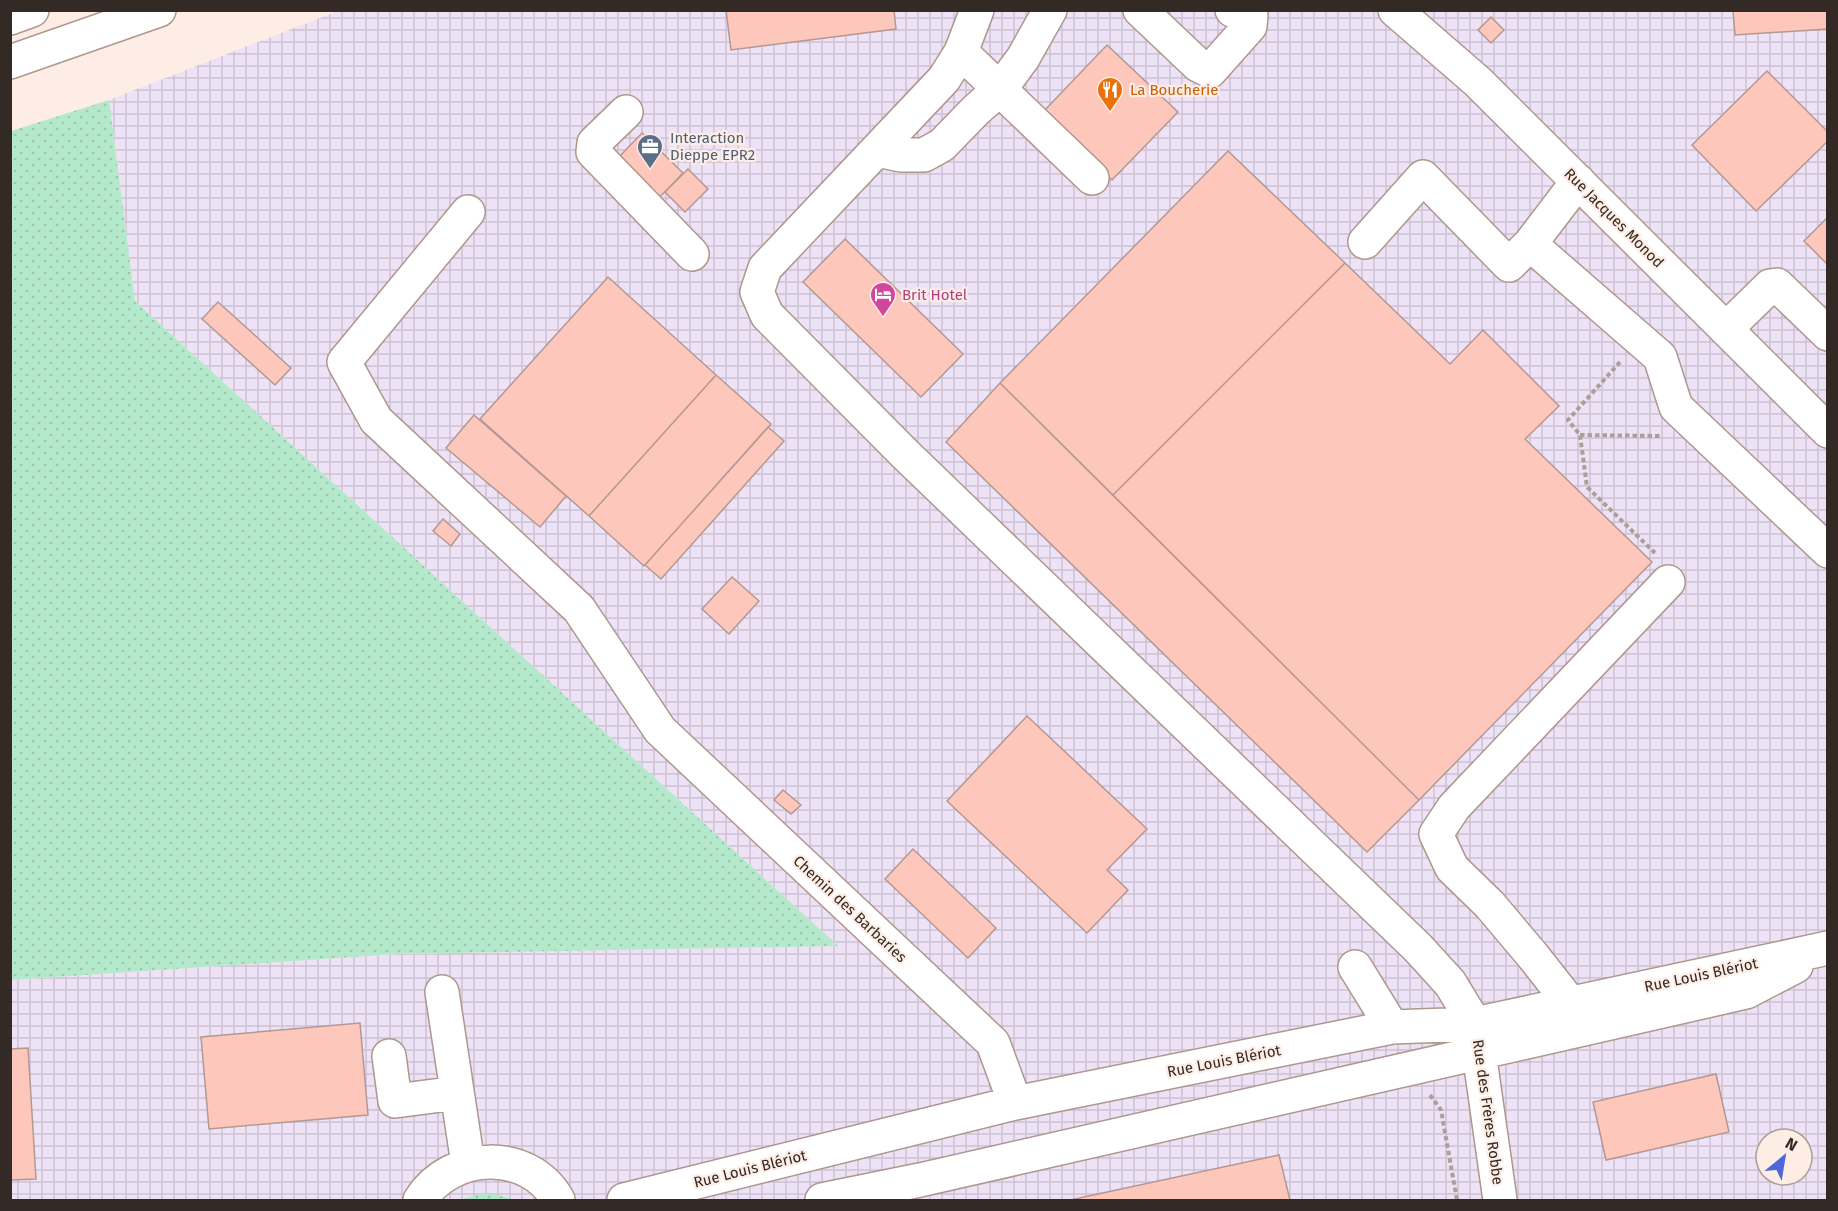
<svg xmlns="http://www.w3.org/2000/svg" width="1838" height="1211" font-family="'Fira Sans',sans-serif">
<defs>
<pattern id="industrial-grid" width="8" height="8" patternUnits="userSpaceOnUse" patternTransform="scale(1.5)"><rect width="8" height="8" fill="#ede2f6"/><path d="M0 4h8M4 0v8" fill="none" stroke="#ccc2d3"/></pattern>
<pattern id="grass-dots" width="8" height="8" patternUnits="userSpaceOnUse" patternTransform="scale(1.5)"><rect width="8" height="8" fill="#b5e9cb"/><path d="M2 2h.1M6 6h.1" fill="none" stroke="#9cc8ae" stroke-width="1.8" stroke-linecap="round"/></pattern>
</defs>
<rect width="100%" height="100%" fill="#fdede5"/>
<path fill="url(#industrial-grid)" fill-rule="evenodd" d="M338 11H1827V1200H11V980L397 954 838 946 135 301 109 100ZM1766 1139H1802V1175H1766Z"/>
<path fill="url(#grass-dots)" d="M109 100 135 301 838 946 397 954 11 980V131Z
M479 1194H495L515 1200H460Z"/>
<path fill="#fec7bc" stroke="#b39893" stroke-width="1.5" d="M726 10H894L896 29 731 50Z
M1733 10H1828V29L1735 35Z
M1491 17 1504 30 1491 43 1478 30Z
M1107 45 1178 112 1112 180 1042 113Z
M1767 71 1828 132V141L1756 211 1692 145Z
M642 133 683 173 657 200 616 160Z
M1228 151 1345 263 1113 495 1000 383Z
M688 169 708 189 685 212 665 192Z
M1828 217V265L1804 241Z
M845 239 963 354 921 397 803 282Z
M1345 263 1450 364 1483 330 1559 406 1525 439 1652 562 1419 800 1113 495Z
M608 277 716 375 589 516 480 419Z
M218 302 291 368 275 385 202 319Z
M716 375 771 424 644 566 589 516Z
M1000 383 1419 800 1367 852 946 442Z
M474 415 566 496 540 527 446 448Z
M768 427 784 441 661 579 645 565Z
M443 519 460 534 451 546 433 531Z
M732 577 759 601 729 634 702 609Z
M1027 716 1147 829 1107 870 1128 890 1087 933 947 801Z
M783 790 801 805 791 814 774 800Z
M913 849 996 928 968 958 885 879Z
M360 1023 368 1115 209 1129 201 1037Z
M28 1048 36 1179 10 1180V1049Z
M1716 1074 1729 1132 1606 1160 1593 1102Z
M1279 1155 1290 1200H1070Z"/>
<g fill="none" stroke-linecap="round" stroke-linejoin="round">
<defs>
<path id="minor" d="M977 10 961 52 944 79 765 268 757 292 767 315 905 454 1418 948 1450 983 1475 1024 1500 1200
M1140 10 1198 65 1210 71 1250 26 1251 15 1232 10
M961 52 1092 178
M626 112 594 143 593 152 692 254
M877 150 901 155H924L942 145 976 110 1000 89 1023 58 1050 10
M1578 181 1530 244 1660 357 1676 407 1828 551
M468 212 344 362 376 420 579 609 660 730 993 1043 1015 1103
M1365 242 1423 177 1509 265 1530 244
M1726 329 1770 286 1777 285 1828 334
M1355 967 1392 1027
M442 992 468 1164
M1570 1003 1533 956 1490 905 1452 868 1436 834 1454 807 1668 582
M389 1056 395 1101 457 1093
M420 1200C451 1151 529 1148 558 1200
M624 1200 1015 1103 1392 1027 1475 1024 1828 948
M822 1200 920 1180 1746 992 1796 966"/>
<path id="major" d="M1395 10 1478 82 1828 431"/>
<path id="highway" d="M10 18 32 10
M10 62 159 10"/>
</defs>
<use href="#minor" stroke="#af978b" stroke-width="36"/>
<use href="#major" stroke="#af978b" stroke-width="36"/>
<use href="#highway" stroke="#af978b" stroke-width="36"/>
<path stroke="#ac9f98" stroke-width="4" stroke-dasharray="4.5 3" stroke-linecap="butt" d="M1620 362 1568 420 1580 435 1587 487 1655 553
M1580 435 1660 436
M1430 1095 1441 1110 1457 1200"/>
<use href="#minor" stroke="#fff" stroke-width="33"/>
<use href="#major" stroke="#fff" stroke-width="33"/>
<use href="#highway" stroke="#fff" stroke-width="33"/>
</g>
<defs>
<symbol id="restaurant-pin" viewBox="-11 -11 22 30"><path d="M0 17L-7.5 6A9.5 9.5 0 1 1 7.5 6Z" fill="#e8710a" stroke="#fdede5"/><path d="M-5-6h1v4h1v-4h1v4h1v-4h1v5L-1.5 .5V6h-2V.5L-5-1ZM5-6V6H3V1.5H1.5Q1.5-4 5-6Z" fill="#fff"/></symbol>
<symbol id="office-pin" viewBox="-11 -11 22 30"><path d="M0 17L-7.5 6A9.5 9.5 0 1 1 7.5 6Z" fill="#5c6f8a" stroke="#fdede5"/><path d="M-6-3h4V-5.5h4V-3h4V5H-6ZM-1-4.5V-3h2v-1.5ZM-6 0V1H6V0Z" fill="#fff"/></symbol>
<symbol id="hotel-pin" viewBox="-11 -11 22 30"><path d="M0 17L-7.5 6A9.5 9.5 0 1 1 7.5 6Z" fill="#d1479c" stroke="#fdede5"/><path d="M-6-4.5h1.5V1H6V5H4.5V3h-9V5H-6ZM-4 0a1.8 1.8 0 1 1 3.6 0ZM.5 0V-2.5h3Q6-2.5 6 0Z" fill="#fff"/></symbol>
</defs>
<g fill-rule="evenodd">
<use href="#restaurant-pin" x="1095" y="75" width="30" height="40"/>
<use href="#office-pin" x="635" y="132" width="30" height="40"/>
<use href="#hotel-pin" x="868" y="280" width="30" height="40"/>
</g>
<g text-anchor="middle" stroke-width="4.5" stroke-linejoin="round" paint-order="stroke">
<g font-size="15" fill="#c56008" stroke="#fdede5" text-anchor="start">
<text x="1130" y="95">La Boucherie</text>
</g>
<g font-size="15" fill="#4e5e75" stroke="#fdede5" text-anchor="start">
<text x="670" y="143">Interaction<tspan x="670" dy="17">Dieppe EPR2</tspan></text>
</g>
<g font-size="15" fill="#332a25" stroke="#fdede5">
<text transform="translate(1614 218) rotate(45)" y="5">Rue Jacques Monod</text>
<text transform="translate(850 909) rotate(43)" y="5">Chemin des Barbaries</text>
<text transform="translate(1701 975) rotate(-12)" y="5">Rue Louis Blériot</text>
<text transform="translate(1224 1061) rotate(-11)" y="5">Rue Louis Blériot</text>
<text transform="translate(1488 1112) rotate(82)" y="5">Rue des Frères Robbe</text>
<text transform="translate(750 1169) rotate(-14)" y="5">Rue Louis Blériot</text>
</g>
<g font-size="15" fill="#b23c85" stroke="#fdede5" text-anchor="start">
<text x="902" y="300">Brit Hotel</text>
</g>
</g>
<rect width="1838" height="1211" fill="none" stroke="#332a25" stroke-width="24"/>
<g transform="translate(1784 1157) rotate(30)"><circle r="28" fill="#fdede5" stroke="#ac9f98" stroke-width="1.5"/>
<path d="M0-4.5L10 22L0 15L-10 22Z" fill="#4d66db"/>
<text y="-9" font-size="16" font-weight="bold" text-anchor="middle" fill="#332a25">N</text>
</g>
</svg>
